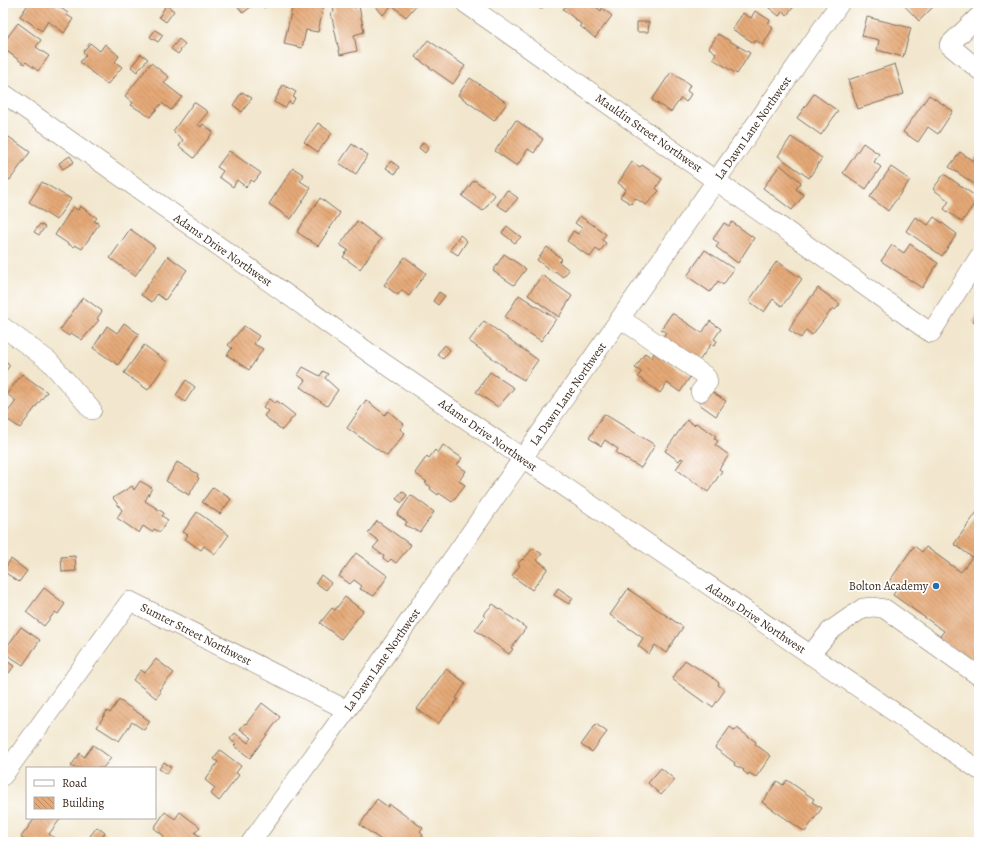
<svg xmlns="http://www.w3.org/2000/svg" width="982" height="845" font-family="Alegreya,serif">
<defs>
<pattern id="building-back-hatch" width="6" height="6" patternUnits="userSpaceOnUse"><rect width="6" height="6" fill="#e5a977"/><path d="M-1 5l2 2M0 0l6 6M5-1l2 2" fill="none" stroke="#bb8a61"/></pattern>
</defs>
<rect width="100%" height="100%" fill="#fff"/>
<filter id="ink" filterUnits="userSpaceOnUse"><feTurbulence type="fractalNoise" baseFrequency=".025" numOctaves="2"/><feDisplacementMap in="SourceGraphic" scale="8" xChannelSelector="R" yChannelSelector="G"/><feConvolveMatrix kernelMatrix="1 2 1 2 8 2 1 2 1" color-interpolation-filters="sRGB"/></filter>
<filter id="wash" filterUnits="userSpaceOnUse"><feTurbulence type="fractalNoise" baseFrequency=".012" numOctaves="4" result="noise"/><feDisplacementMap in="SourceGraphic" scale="16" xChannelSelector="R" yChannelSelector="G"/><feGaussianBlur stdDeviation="0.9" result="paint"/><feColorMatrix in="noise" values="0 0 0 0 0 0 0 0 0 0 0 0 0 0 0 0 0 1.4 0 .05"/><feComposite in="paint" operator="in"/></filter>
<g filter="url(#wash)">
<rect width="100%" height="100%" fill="#f2e7ce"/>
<g id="blocks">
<path fill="url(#building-back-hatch)" d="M29 3H53L68 13 67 15 73 19 64 33 48 21 42 31 20 16Z
M235 3H256L243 13Z
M261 3H271L264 8Z
M293 3 324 4 318 32 306 30 302 48 284 44Z
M346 3H353L354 8 359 6 364 32 354 35 357 51 340 55 331 13 334 12 333 6Z
M373 3H418L406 17 392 5 383 15Z
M527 3H545L541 9 533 4 531 6Z
M568 3H591L601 11 602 8 612 16 595 38 580 26 581 24 563 9Z
M763 3H797L787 15 783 11 779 16Z
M902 3H937L919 21Z
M166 5 174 11 166 22 159 17Z
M755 11 770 20 768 24 773 28 763 45 755 40 754 43 732 29 743 13 751 18Z
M867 17 911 28 903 57 877 50 879 40 862 36Z
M637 22H649L648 32H637Z
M18 23 41 40 36 47 49 56 38 71 26 62 24 64 3 48V43Z
M155 30 163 35 158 42 150 37Z
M718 34 750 53 737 74 713 59 716 53 709 48Z
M179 39 185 44 178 54 171 49Z
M428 40 465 66 453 84 415 57Z
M90 43 100 51 105 44 119 56 115 62 122 67 107 85 80 62 86 55 83 52Z
M141 54 148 59 137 72 131 67Z
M151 63 169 77 164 83 182 97 171 110 162 103 150 117 131 105 133 103 125 96Z
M895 64 904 94 858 109 848 80Z
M671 72 690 85 687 91 691 94 686 102 681 98 671 112 652 100Z
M470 78 507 103 494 121 458 95Z
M283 85 296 92 293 97 295 98 292 104 289 102 285 108 274 102Z
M242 92 252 98 242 112 233 105Z
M814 94 838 111 821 135 797 118Z
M929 95 953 111 938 134 928 127 918 142 903 132Z
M194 102 208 112 198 124 201 127 203 124 213 132 194 158 179 146 183 140 173 131Z
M516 120 543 139 534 153 528 149 517 166 495 151Z
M318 123 332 133 318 152 304 142Z
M6 135 30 152 10 180 3 175V139Z
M791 137 822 158 809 178 778 156Z
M423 142 429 147 425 153 419 148Z
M863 143 879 154 874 162 881 167 866 189 843 173Z
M352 144 368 155 356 174 339 163Z
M229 151 261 173 254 182 251 180 246 187 237 180 233 187 219 177 223 171 217 167Z
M960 152 973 161 979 153V187L949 167Z
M70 156 74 162 63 169 59 163Z
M391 161 399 167 395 174 386 168Z
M632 162 640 167 642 165 662 179 656 188 659 191 646 205 635 198 631 204 620 197 626 189 618 183Z
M780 165 801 182 796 189 804 195 792 210 763 188Z
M891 167 910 180 888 211 870 197Z
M293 168 304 175 300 181 311 188 291 219 269 204Z
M944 174 978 198 962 222 944 209 949 201 933 189Z
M474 180 495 195 483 211 462 196Z
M42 182 71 199 56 220 29 202Z
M507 190 518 198 507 211 497 205Z
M320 198 340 213 318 246 297 232Z
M80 206 97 218 94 221 99 224 82 249 75 245 73 247 55 235 73 207 78 210Z
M580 216 606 234 602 240 606 243 600 252 596 249 590 257 567 241 573 231 578 234 582 228 575 223Z
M915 217 928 225 934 217 957 234 942 256 906 231Z
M357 221 381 239 360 269 343 257 348 250 340 245Z
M732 222 754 238 738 263 716 247 719 243 713 239 724 223 729 226Z
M40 224 45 227 39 235 34 232Z
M507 226 521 237 515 243 502 233Z
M130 229 155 247 135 276 110 258Z
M460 235 467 241 458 255 450 250Z
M910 244 938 263 922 288 881 261 892 245 904 253Z
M547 247 562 259 559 262 569 270 563 277 555 271 554 273 537 260Z
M705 250 734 269 723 285 718 281 710 292 687 276Z
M504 254 526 269 514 285 493 271Z
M168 256 187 270 165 300 157 294 152 302 141 295Z
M405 257 426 273 409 296 402 290 398 295 384 285Z
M777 261 802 279 782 306 773 299 764 312 749 301Z
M542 275 572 296 559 317 528 295Z
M818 288 840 304 835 310 833 308 812 335 806 330 801 338 789 330 794 320Z
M439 292 445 296 438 305 433 301Z
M519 295 556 319 541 341 505 317Z
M83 297 102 311 97 319 99 320 82 340 71 333 69 336 60 330Z
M979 312V326L973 322Z
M672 313 702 333 710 321 721 329 714 339 717 341 714 346 711 344 699 361 663 337 666 332 661 329Z
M484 321 538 360 524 380 505 369 506 368 469 341Z
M124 323 139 334 118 365 93 348 107 326 117 333Z
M244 326 259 336 254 344 263 349 249 370 227 355 232 348 228 345Z
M144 345 167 362 148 390 124 373Z
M445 345 450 350 443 359 437 354Z
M645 353 652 358 654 353 690 377 680 392 667 383 660 393 638 377 641 372 635 368Z
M3 359 10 365 3 375Z
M303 367 320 376 323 371 328 374 325 378 338 390 327 406 300 387 305 380 298 375Z
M490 372 514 388 498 407 476 392Z
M22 374 47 392 20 428 4 417 16 401 7 394Z
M186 380 195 387 185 402 176 395Z
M709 390 726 401 716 416 699 404Z
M270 399 275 403 277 401 295 415 282 430 264 416 268 411 263 407Z
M366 400 385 415 388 411 404 424 400 429 405 433 387 456 347 428Z
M604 414 655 445 641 468 616 453 618 449 605 440 601 446 589 438Z
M687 420 694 425 696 423 716 436 714 438 718 441 715 445 729 455 719 469 722 471 708 492 676 469 683 459 681 458 679 461 665 451Z
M443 445 462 458 457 465 466 471 459 481 465 485 452 502 439 493 438 495 430 489 431 487 425 483 427 482 415 473 427 456 429 458 435 450 438 453Z
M177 462 198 474 197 477 199 478 189 495 166 481Z
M140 481 152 488 145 501 164 513 162 516 168 520 160 532 154 529 152 532 143 526 139 533 117 518 122 510 113 498 132 486 134 490Z
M213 487 231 499 220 514 202 502Z
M402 491 407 495 402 503 396 499Z
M411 495 434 512 420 532 405 525 407 522 397 515Z
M979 509V668L938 639 944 631 893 595 897 589 888 583 914 546 922 552 926 547 961 572 972 557 954 544Z
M197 512 229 535 215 554 204 546 201 550 185 539 188 535 183 532Z
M377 521 411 545 396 563 391 559 388 562 383 558 384 556 373 548 379 541 368 533Z
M533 548 542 554 537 560 548 568 532 590 512 576 520 565 518 564 522 559 523 560Z
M356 553 388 576 374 596 360 589 362 586 354 580 350 584 339 576Z
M75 556 76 571 62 572 61 557Z
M11 559 27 571 19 582 3 571Z
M321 575 331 583 326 590 316 583Z
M44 588 65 604 58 614 55 612 44 626 26 612Z
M558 588 573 598 569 604 554 595Z
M628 589 683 627 666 653 655 645 649 654 638 646 643 638 610 615Z
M345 597 363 611 341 639 320 623 332 608 335 610Z
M493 604 526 628 511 648 513 649 509 654 475 630 485 617 483 615Z
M21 627 40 640 23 665 3 652Z
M156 659 174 673 159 690 161 692 156 698 133 680 141 670 145 673Z
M685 660 713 678 719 683 718 685 725 690 713 707 706 702 705 703 672 679Z
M8 662 14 666 9 673 3 669Z
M446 669 466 683 456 698 458 699 438 724 417 709Z
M119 700 150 721 144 730 132 722 119 741 97 727 107 711 110 713Z
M262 703 280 717 250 758 234 746 236 744 230 739 235 733 248 743 252 738 240 729 245 723 246 724Z
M596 724 607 732 592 752 581 745Z
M730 727 735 731 737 728 756 742 755 744 771 756 756 777 749 773 748 775 743 771 744 770 734 765 735 763 715 748Z
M93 745 111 758 103 768H75L71 766 80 753 84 757Z
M220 750 241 766 236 773 239 775 219 801 211 794 215 788 205 780 218 762 214 759Z
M164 762 171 767 167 774 159 769Z
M661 768 675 780 661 795 648 783Z
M787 780 814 799 812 802 822 808 805 832 762 802 777 781 783 785Z
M377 799 388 807 389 804 423 828 420 832 423 835 419 842 413 838 411 842H384L360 825Z
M165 812 175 819 180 812 200 827 195 833 201 837 197 842H160L164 836 154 828Z
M35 818H61L49 834 56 839 53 842H28L21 837Z
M97 827 105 833 98 842 90 836Z
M836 838 842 842H833Z"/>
</g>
</g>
<g filter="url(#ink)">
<use href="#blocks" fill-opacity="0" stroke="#7b6c5c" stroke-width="1"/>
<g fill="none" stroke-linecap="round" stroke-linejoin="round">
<defs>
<path id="minor" d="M465 3 931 333 979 257
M979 16 949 45 979 70
M3 93 375 357 979 770
M621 319 704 375 707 378 708 382 700 392
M3 327 49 361 92 410
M810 655 830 631 863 608 874 607 885 609 979 676
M3 776 130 601 347 710
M251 842 347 710 840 3"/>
</defs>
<use href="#minor" stroke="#7b6c5c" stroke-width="20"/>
<use href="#minor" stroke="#fff" stroke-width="19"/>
</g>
</g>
<circle fill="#1f6fb2" stroke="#fff" stroke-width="1.5" cx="936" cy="586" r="4"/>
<g text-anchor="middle" stroke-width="3.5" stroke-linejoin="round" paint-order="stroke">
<g font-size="12" fill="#3b2a1e" stroke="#fff">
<text transform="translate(753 128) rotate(-55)" y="4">La Dawn Lane Northwest</text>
<text transform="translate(649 133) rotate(35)" y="4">Mauldin Street Northwest</text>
<text transform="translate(223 250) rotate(35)" y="4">Adams Drive Northwest</text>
<text transform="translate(568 394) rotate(-55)" y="4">La Dawn Lane Northwest</text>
<text transform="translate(488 435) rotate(35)" y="4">Adams Drive Northwest</text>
<text transform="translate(756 618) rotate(34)" y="4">Adams Drive Northwest</text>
<text transform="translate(196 634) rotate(27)" y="4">Sumter Street Northwest</text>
<text transform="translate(382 660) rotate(-55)" y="4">La Dawn Lane Northwest</text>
</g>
<g font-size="12" fill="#3b2a1e" stroke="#fff" text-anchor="end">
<text x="928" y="590">Bolton Academy</text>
</g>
</g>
<rect width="982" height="845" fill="none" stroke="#fff" stroke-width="16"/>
<rect x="26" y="767" width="130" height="52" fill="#ffffff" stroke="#b1aaa5"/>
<rect x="34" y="780" width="20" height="6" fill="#ffffff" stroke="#b1aaa5"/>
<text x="62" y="787" font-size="12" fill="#3b2a1e">Road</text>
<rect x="34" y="797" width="20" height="12" fill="url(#building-back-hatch)" stroke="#b1aaa5"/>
<text x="62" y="807" font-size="12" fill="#3b2a1e">Building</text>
</svg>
